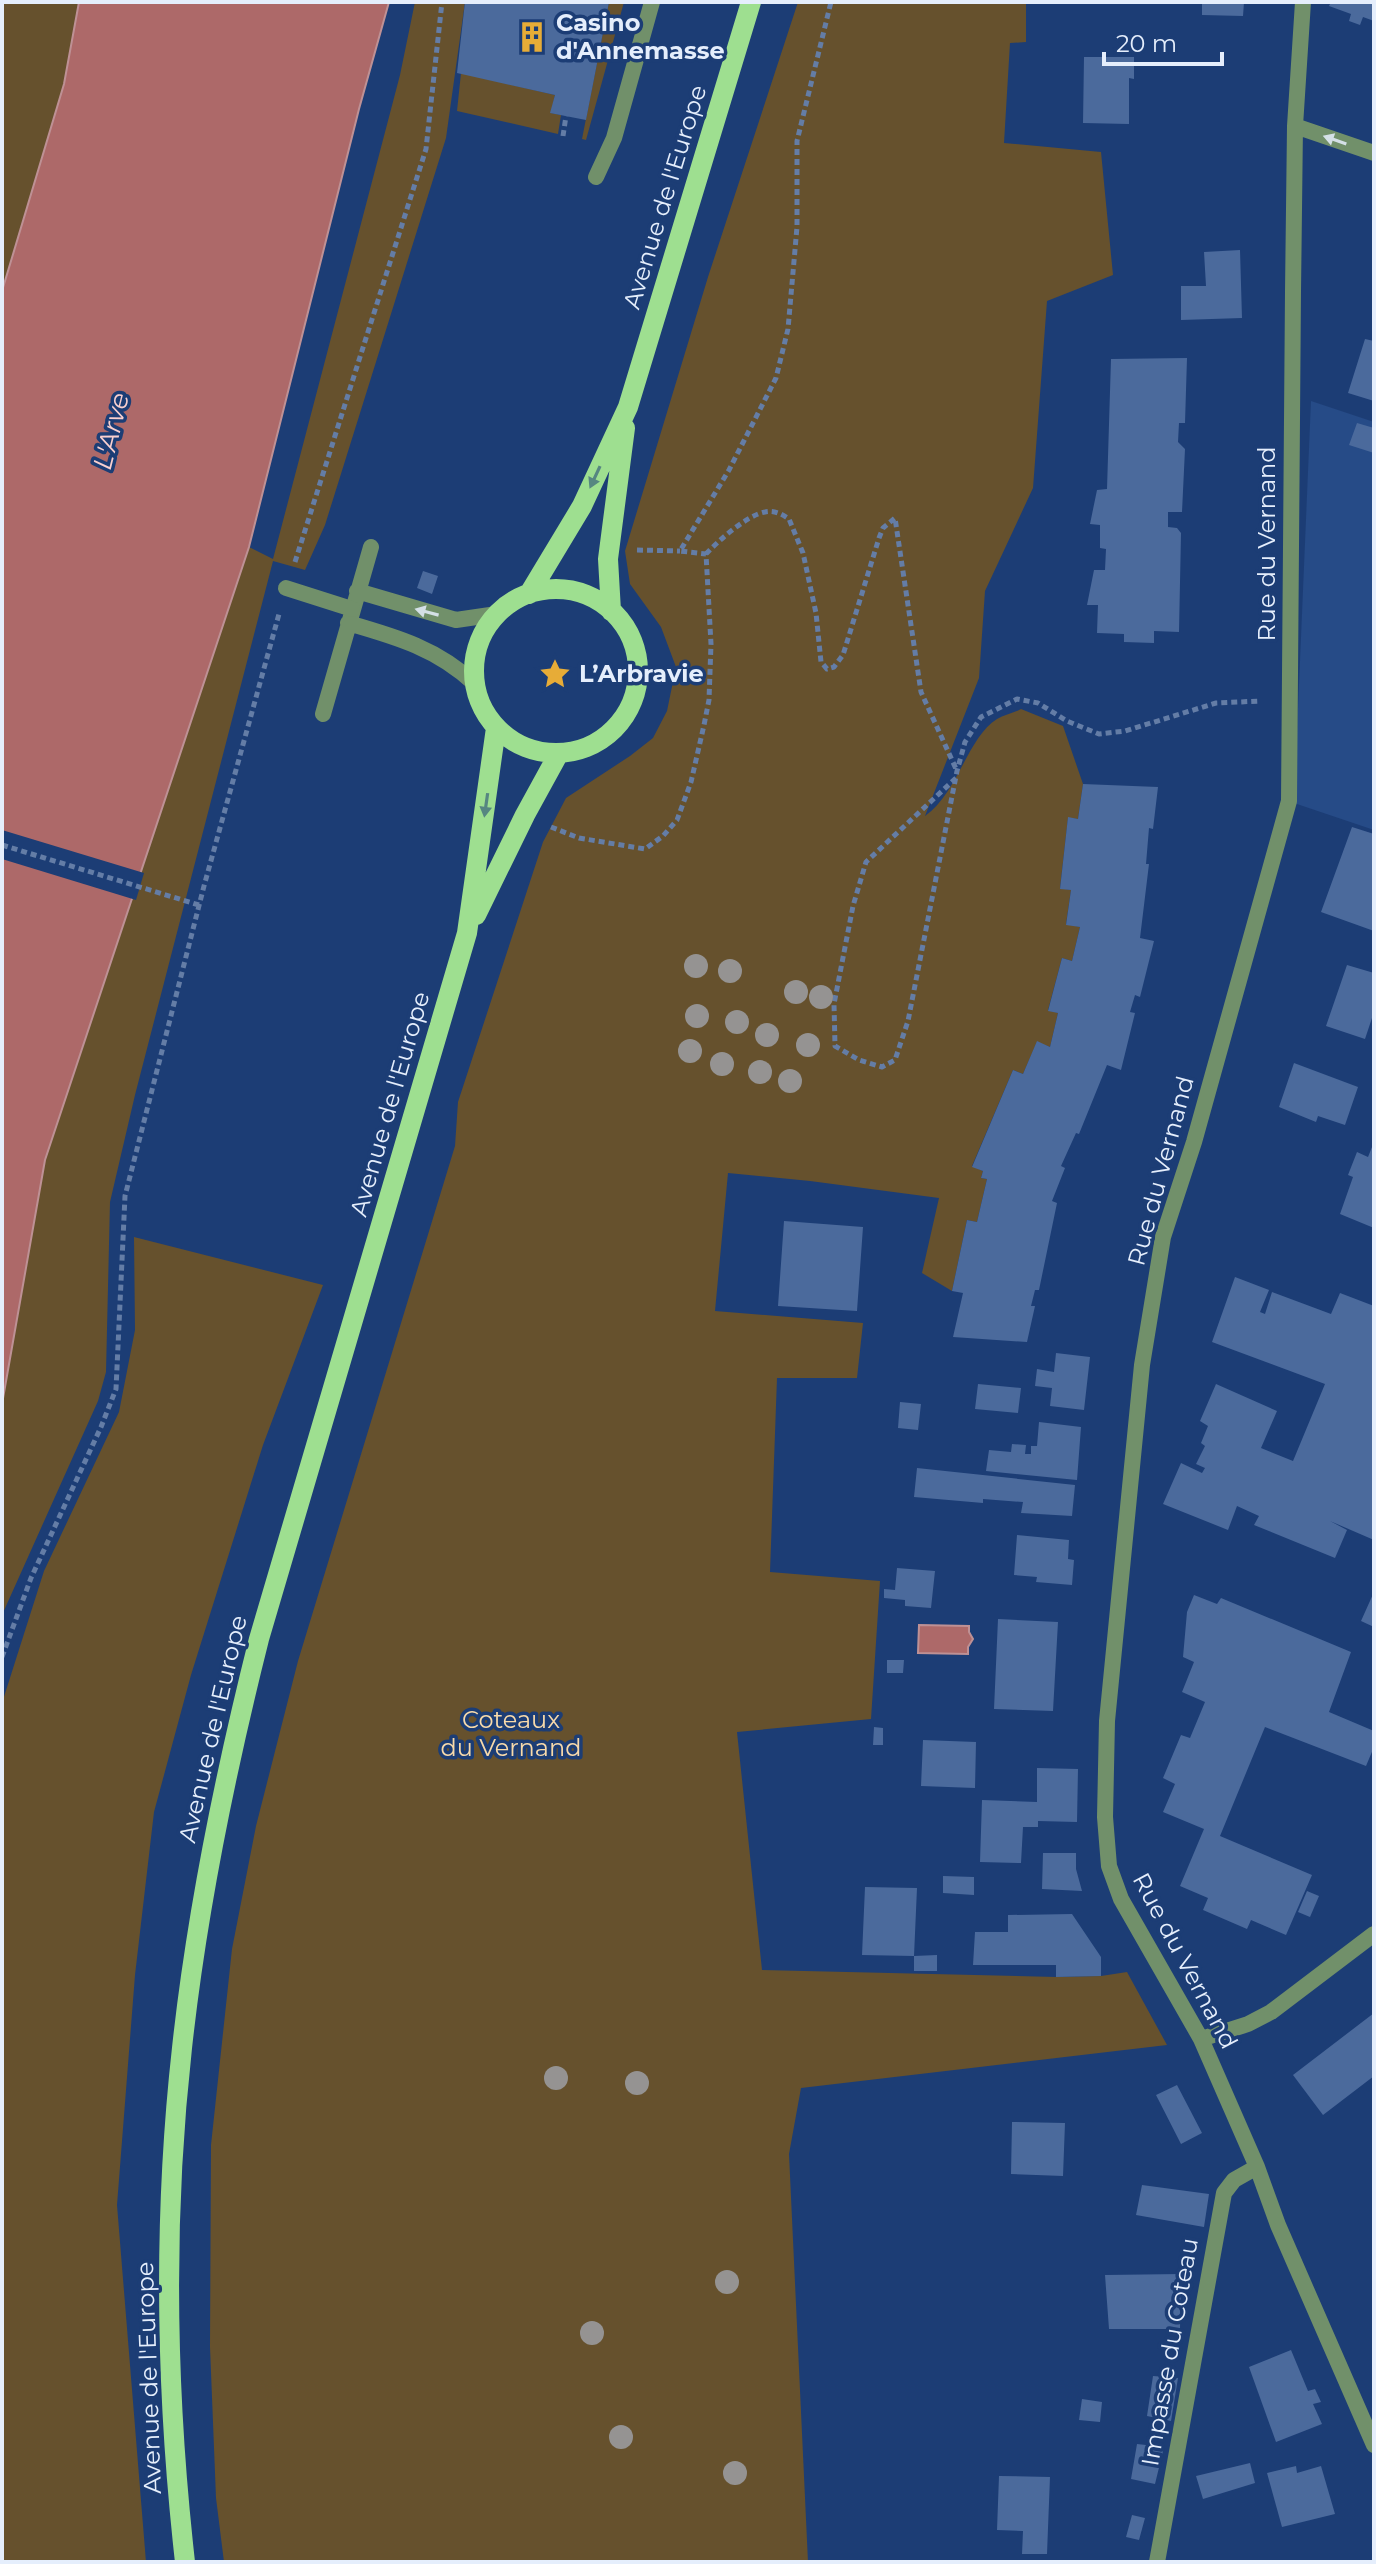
<svg xmlns="http://www.w3.org/2000/svg" width="1376" height="2564" font-family="Montserrat,sans-serif">
<rect width="100%" height="100%" fill="#1c3d75"/>
<path fill="#264b87" d="M1311 401 1374 422V830L1294 803Z"/>
<path fill="#66512d" d="M2 2H79L64 84 2 291Z
M415 2H465L446 138 325 525 305 570 273 561 135 1095 110 1202 106 1372 98 1401 2 1615V1404L45 1160 249 547 273 559 400 75Z
M609 2H624L586 140 582 139Z
M798 2H1026V42L1010 43 1004 143 1101 152 1113 275 1047 301 1033 488 985 591 979 678 925 816C958 793 967 738 997 719 1004 715 1014 713 1021 709L1063 726 1083 784 1078 819 1068 818 1060 888 1071 890 1066 924 1080 927 1072 961 1062 958 1048 1010 1058 1013 1050 1047 1037 1042 1023 1074 1013 1070 972 1166 983 1171 981 1178 987 1179 977 1222 967 1220 952 1291 922 1273 939 1198 810 1181 728 1173 715 1311 863 1323 857 1378H777L770 1572 880 1581 871 1719 737 1732 762 1970 1056 1977 1101 1976 1127 1972 1167 2045 801 2088 789 2154 808 2562H224L216 2498 210 2347 211 2145 232 1949 256 1826 298 1661 455 1146 458 1102 543 842 566 798 630 756 653 738 667 711 676 667 661 627 630 584 625 551 708 277Z
M461 73 555 95 551 113 561 115 558 134 457 111Z
M134 1237 323 1285 263 1445 191 1675 154 1812 135 1975 117 2205 146 2562H2V1703L44 1571 119 1412 135 1330Z"/>
<path fill="#ad6969" stroke="#be9195" stroke-width="2" d="M79 2H389L359 109 249 547 45 1160 2 1404V291L64 84Z
M919 1625 969 1626V1632L973 1639 968 1647V1654L918 1653Z"/>
<path fill="#1c3d75" d="M2 830 144 873 136 900 2 859Z"/>
<path fill="#4b6a9c" d="M465 2H609L586 120 550 113 555 95 457 73Z
M1202 2H1244L1243 16 1202 15Z
M1331 2H1374V21L1363 17 1360 25 1349 21 1351 14 1329 6Z
M1084 57H1134V79L1129 78V124L1083 123Z
M1240 250 1242 318 1181 320V286H1206L1204 252Z
M1365 339 1374 341V401L1348 393Z
M1187 358 1185 423H1179L1178 442 1185 449 1182 512H1168V527L1177 528 1181 533 1179 632 1154 631V643L1124 642V634L1097 633 1098 605H1087L1094 570H1105L1106 549 1100 548V525L1090 524 1097 490 1107 489 1111 359Z
M1357 423 1374 428V453L1349 445Z
M423 571 438 576 432 594 417 588Z
M1083 784 1158 787 1153 829 1149 828 1146 864H1149L1140 938 1154 941 1140 997 1135 995 1130 1012 1135 1013 1121 1070 1107 1065 1079 1134 1076 1133 1061 1166 1065 1168 1052 1201 1057 1203 1039 1290H1035L1031 1306H1035L1027 1342 953 1337 963 1293 952 1291 967 1220 977 1222 987 1179 981 1178 983 1171 972 1167 1013 1070 1023 1074 1037 1041 1050 1047 1058 1013 1048 1011 1062 958 1072 961 1080 927 1066 925 1071 890 1060 889 1068 817 1078 819Z
M1352 827 1374 834V931L1321 912Z
M1347 965 1374 973V1012L1365 1039 1326 1026Z
M1294 1063 1358 1087 1345 1125 1318 1116 1316 1122 1279 1107Z
M1374 1142V1228L1340 1214 1353 1177 1348 1175 1357 1152 1368 1157Z
M784 1221 863 1227 857 1311 778 1306Z
M1235 1277 1269 1290 1260 1312 1265 1314 1272 1292 1331 1314 1340 1293 1374 1306V1540L1330 1521 1347 1530 1335 1558 1254 1525 1259 1516 1237 1506 1228 1530 1163 1504 1181 1463 1202 1473 1205 1468 1196 1464 1205 1446 1201 1443 1208 1426 1200 1421 1216 1384 1277 1411 1261 1448 1293 1461 1325 1384 1212 1342Z
M1056 1353 1090 1357 1084 1410 1050 1406 1052 1388 1035 1386 1037 1369 1054 1372Z
M978 1384 1021 1388 1018 1413 975 1409Z
M900 1402 921 1404 918 1430 898 1428Z
M1039 1422 1081 1427 1077 1480 986 1471 989 1450 1011 1452 1012 1444 1026 1445 1025 1454H1031V1446H1037Z
M917 1468 1075 1485 1072 1516 1021 1513 1023 1502 983 1499V1503L914 1497Z
M1017 1535 1069 1540 1068 1559 1074 1560 1072 1585 1036 1582 1037 1577 1014 1575Z
M897 1568 935 1571 931 1608 905 1606V1600L884 1598V1589L895 1590Z
M1374 1592V1627L1361 1621Z
M1194 1595 1217 1604 1221 1598 1351 1652 1329 1712 1374 1731V1747L1366 1766 1265 1727 1220 1836 1312 1875 1286 1935 1251 1920 1247 1929 1203 1910 1208 1898 1180 1886 1204 1829 1163 1812 1175 1784 1163 1778 1181 1735 1190 1738 1205 1702 1182 1692 1194 1662 1183 1657 1187 1612Z
M998 1619 1058 1622 1053 1711 994 1709Z
M887 1660H904L903 1673H887Z
M874 1727 883 1728V1745H873Z
M923 1740 976 1742 975 1788 921 1786Z
M1037 1768 1078 1769 1077 1822 1038 1821V1827H1023L1021 1863 980 1862 982 1800 1037 1802Z
M1043 1853H1076V1869L1082 1891 1042 1889Z
M943 1876 974 1877V1895L943 1893Z
M865 1887 917 1888 914 1956 862 1955Z
M1307 1891 1319 1896 1310 1917 1298 1912Z
M1072 1914 1101 1957V1976L1056 1977V1965H973L975 1932H1008V1915Z
M937 1955V1971H914V1956Z
M1374 2013V2076L1323 2115 1293 2075Z
M1177 2085 1202 2133 1181 2144 1156 2095Z
M1012 2122 1065 2123 1063 2176 1011 2174Z
M1142 2185 1209 2194 1204 2227 1136 2215Z
M1181 2274 1180 2329H1109L1105 2275Z
M1291 2350 1308 2391 1315 2389 1321 2402 1313 2404 1322 2424 1276 2442 1249 2367Z
M1153 2376 1178 2378 1171 2421 1147 2416Z
M1082 2399 1102 2402 1100 2422 1079 2420Z
M1137 2444 1164 2447 1155 2484 1131 2479Z
M1250 2463 1255 2483 1203 2499 1196 2476Z
M1296 2466 1297 2473 1321 2466 1335 2514 1282 2527 1267 2473Z
M999 2476 1050 2477 1047 2554H1022L1023 2531 997 2530Z
M1132 2515 1145 2518 1139 2540 1126 2537Z"/>
<g fill="none" stroke-linecap="round" stroke-linejoin="round">
<path stroke="#647da6" stroke-width="5" stroke-dasharray="6 4" stroke-linecap="butt" d="M563 136 566 116
M637 550 680 551
M706 554C718 541 747 515 765 512 774 510 782 514 789 519L803 553 816 613 821 662 827 669 834 667 843 655 879 538 883 528 895 518 921 692 957 771
M295 562 426 149 442 2
M956 778 866 862 853 906 834 1004 835 1046 859 1060 882 1067 895 1060 908 1021 957 771 965 742 981 717 1017 699 1038 703 1067 721 1099 734 1125 731 1216 703 1261 701
M551 827 579 838 645 849 663 836 677 820 691 782 704 725 709 700 711 644 706 554 680 551 729 470 776 378 788 329 797 227V141L831 2
M2 845 199 905
M2 1657 31 1578 101 1427 116 1389 125 1196 204 886 279 614"/>
<path stroke="#71906a" stroke-width="16" d="M596 177 614 138 652 2
M357 591 456 620 497 614
M348 623C397 637 438 649 475 684
M323 714 371 547"/>
<path stroke="#71906a" stroke-width="16" d="M286 588 352 609"/>
<path stroke="#71906a" stroke-width="16" d="M1303 2 1295 126 1293 292 1289 801 1194 1142 1163 1237 1142 1365 1107 1721 1105 1817 1109 1866 1121 1899 1201 2039 1257 2167 1278 2225 1374 2445
M1295 126 1374 153
M1201 2039 1248 2024 1271 2012 1374 1934
M1157 2562 1224 2193 1234 2180 1257 2167"/>
<path stroke="#9edf90" stroke-width="20" d="M474 671a82 82 0 1 1 164 0a82 82 0 1 1-164 0Z
M529 594 582 506 628 407 751 2
M611 611 608 559 625 428
M476 915 525 815 559 753
M185 2562C166 2393 163 2218 182 2048 197 1910 225 1774 259 1639L467 933 496 728"/>
</g>
<g fill="#959392">
<circle cx="696" cy="966" r="12"/>
<circle cx="730" cy="971" r="12"/>
<circle cx="796" cy="992" r="12"/>
<circle cx="821" cy="997" r="12"/>
<circle cx="697" cy="1016" r="12"/>
<circle cx="737" cy="1022" r="12"/>
<circle cx="767" cy="1035" r="12"/>
<circle cx="808" cy="1045" r="12"/>
<circle cx="690" cy="1051" r="12"/>
<circle cx="722" cy="1064" r="12"/>
<circle cx="760" cy="1072" r="12"/>
<circle cx="790" cy="1081" r="12"/>
<circle cx="556" cy="2078" r="12"/>
<circle cx="637" cy="2083" r="12"/>
<circle cx="727" cy="2282" r="12"/>
<circle cx="592" cy="2333" r="12"/>
<circle cx="621" cy="2437" r="12"/>
<circle cx="735" cy="2473" r="12"/>
</g>
<defs><path id="oneway-solid" d="M-6-.8H1V-3.2L6.5 0L1 3.2V.8H-6Z" transform="scale(2)"/></defs>
<g fill="#d4e0e6">
<use href="#oneway-solid" transform="translate(1335 140) rotate(-161)"/>
<use href="#oneway-solid" transform="translate(427 612) rotate(-165)"/>
</g>
<g fill="#568681">
<use href="#oneway-solid" transform="translate(595 477) rotate(115)"/>
<use href="#oneway-solid" transform="translate(486 805) rotate(98)"/>
</g>
<defs>
<symbol id="building-bare" viewBox="-9 -9 18 18"><path d="M-4-6H4V6H1V3H-1V6H-4ZM-2.5-4.3h1.7v1.8h-1.7ZM.8-4.3h1.7v1.8H.8ZM-2.5-1h1.7V.8h-1.7ZM.8-1h1.7V.8H.8Z" fill="#e7ac37" stroke="#1c3d75" stroke-width="2.5" paint-order="stroke"/></symbol>
<symbol id="sight-bare" viewBox="-9 -9 18 18"><path d="M0-6L1.8-2.2L6-1.7L2.9 1.2L3.7 5.4L0 3.3L-3.7 5.4L-2.9 1.2L-6-1.7L-1.8-2.2Z" fill="#e7ac37" stroke="#1c3d75" stroke-width="2.5" paint-order="stroke"/></symbol>
</defs>
<g fill-rule="evenodd">
<use href="#building-bare" x="510" y="15" width="44" height="44"/>
<use href="#sight-bare" x="533" y="652" width="44" height="44"/>
</g>
<g text-anchor="middle" stroke-width="7" stroke-linejoin="round" paint-order="stroke">
<g font-size="24" font-weight="bold" fill="#e5eefc" stroke="#1c3d75" text-anchor="start">
<text x="556" y="31">Casino<tspan x="556" dy="28">d'Annemasse</tspan></text>
<text x="579" y="682">L’Arbravie</text>
</g>
<g font-size="24" fill="#e5eefc" stroke="#1c3d75">
<text transform="translate(665 197) rotate(-73)" y="8">Avenue de l'Europe</text>
<text transform="translate(1267 544) rotate(-90)" y="8">Rue du Vernand</text>
<text transform="translate(390 1104) rotate(-74)" y="8">Avenue de l'Europe</text>
<text transform="translate(1161 1171) rotate(-75)" y="8">Rue du Vernand</text>
<text transform="translate(213 1729) rotate(-77)" y="8">Avenue de l'Europe</text>
<text transform="translate(1185 1961) rotate(62)" y="8">Rue du Vernand</text>
<text transform="translate(1170 2352) rotate(-80)" y="8">Impasse du Coteau</text>
<text transform="translate(149 2378) rotate(-92)" y="8">Avenue de l'Europe</text>
</g>
<g font-size="24" fill="#f8daaa" stroke="#1c3d75">
<text x="511" y="1728">Coteaux<tspan x="511" dy="28">du Vernand</tspan></text>
</g>
<g font-size="26" font-style="italic" fill="#fad0cf" stroke="#1c3d75">
<text transform="translate(111 431) rotate(-76)" y="9">L'Arve</text>
</g>
</g>
<rect width="1376" height="2564" fill="none" stroke="#e5eefc" stroke-width="8"/>
<path d="M1104 52v12h118v-12" fill="none" stroke="#e5eefc" stroke-width="4"/>
<text x="1116" y="52" font-size="24" fill="#e5eefc" stroke="#1c3d75" stroke-width="6" paint-order="stroke">20 m</text>
</svg>
